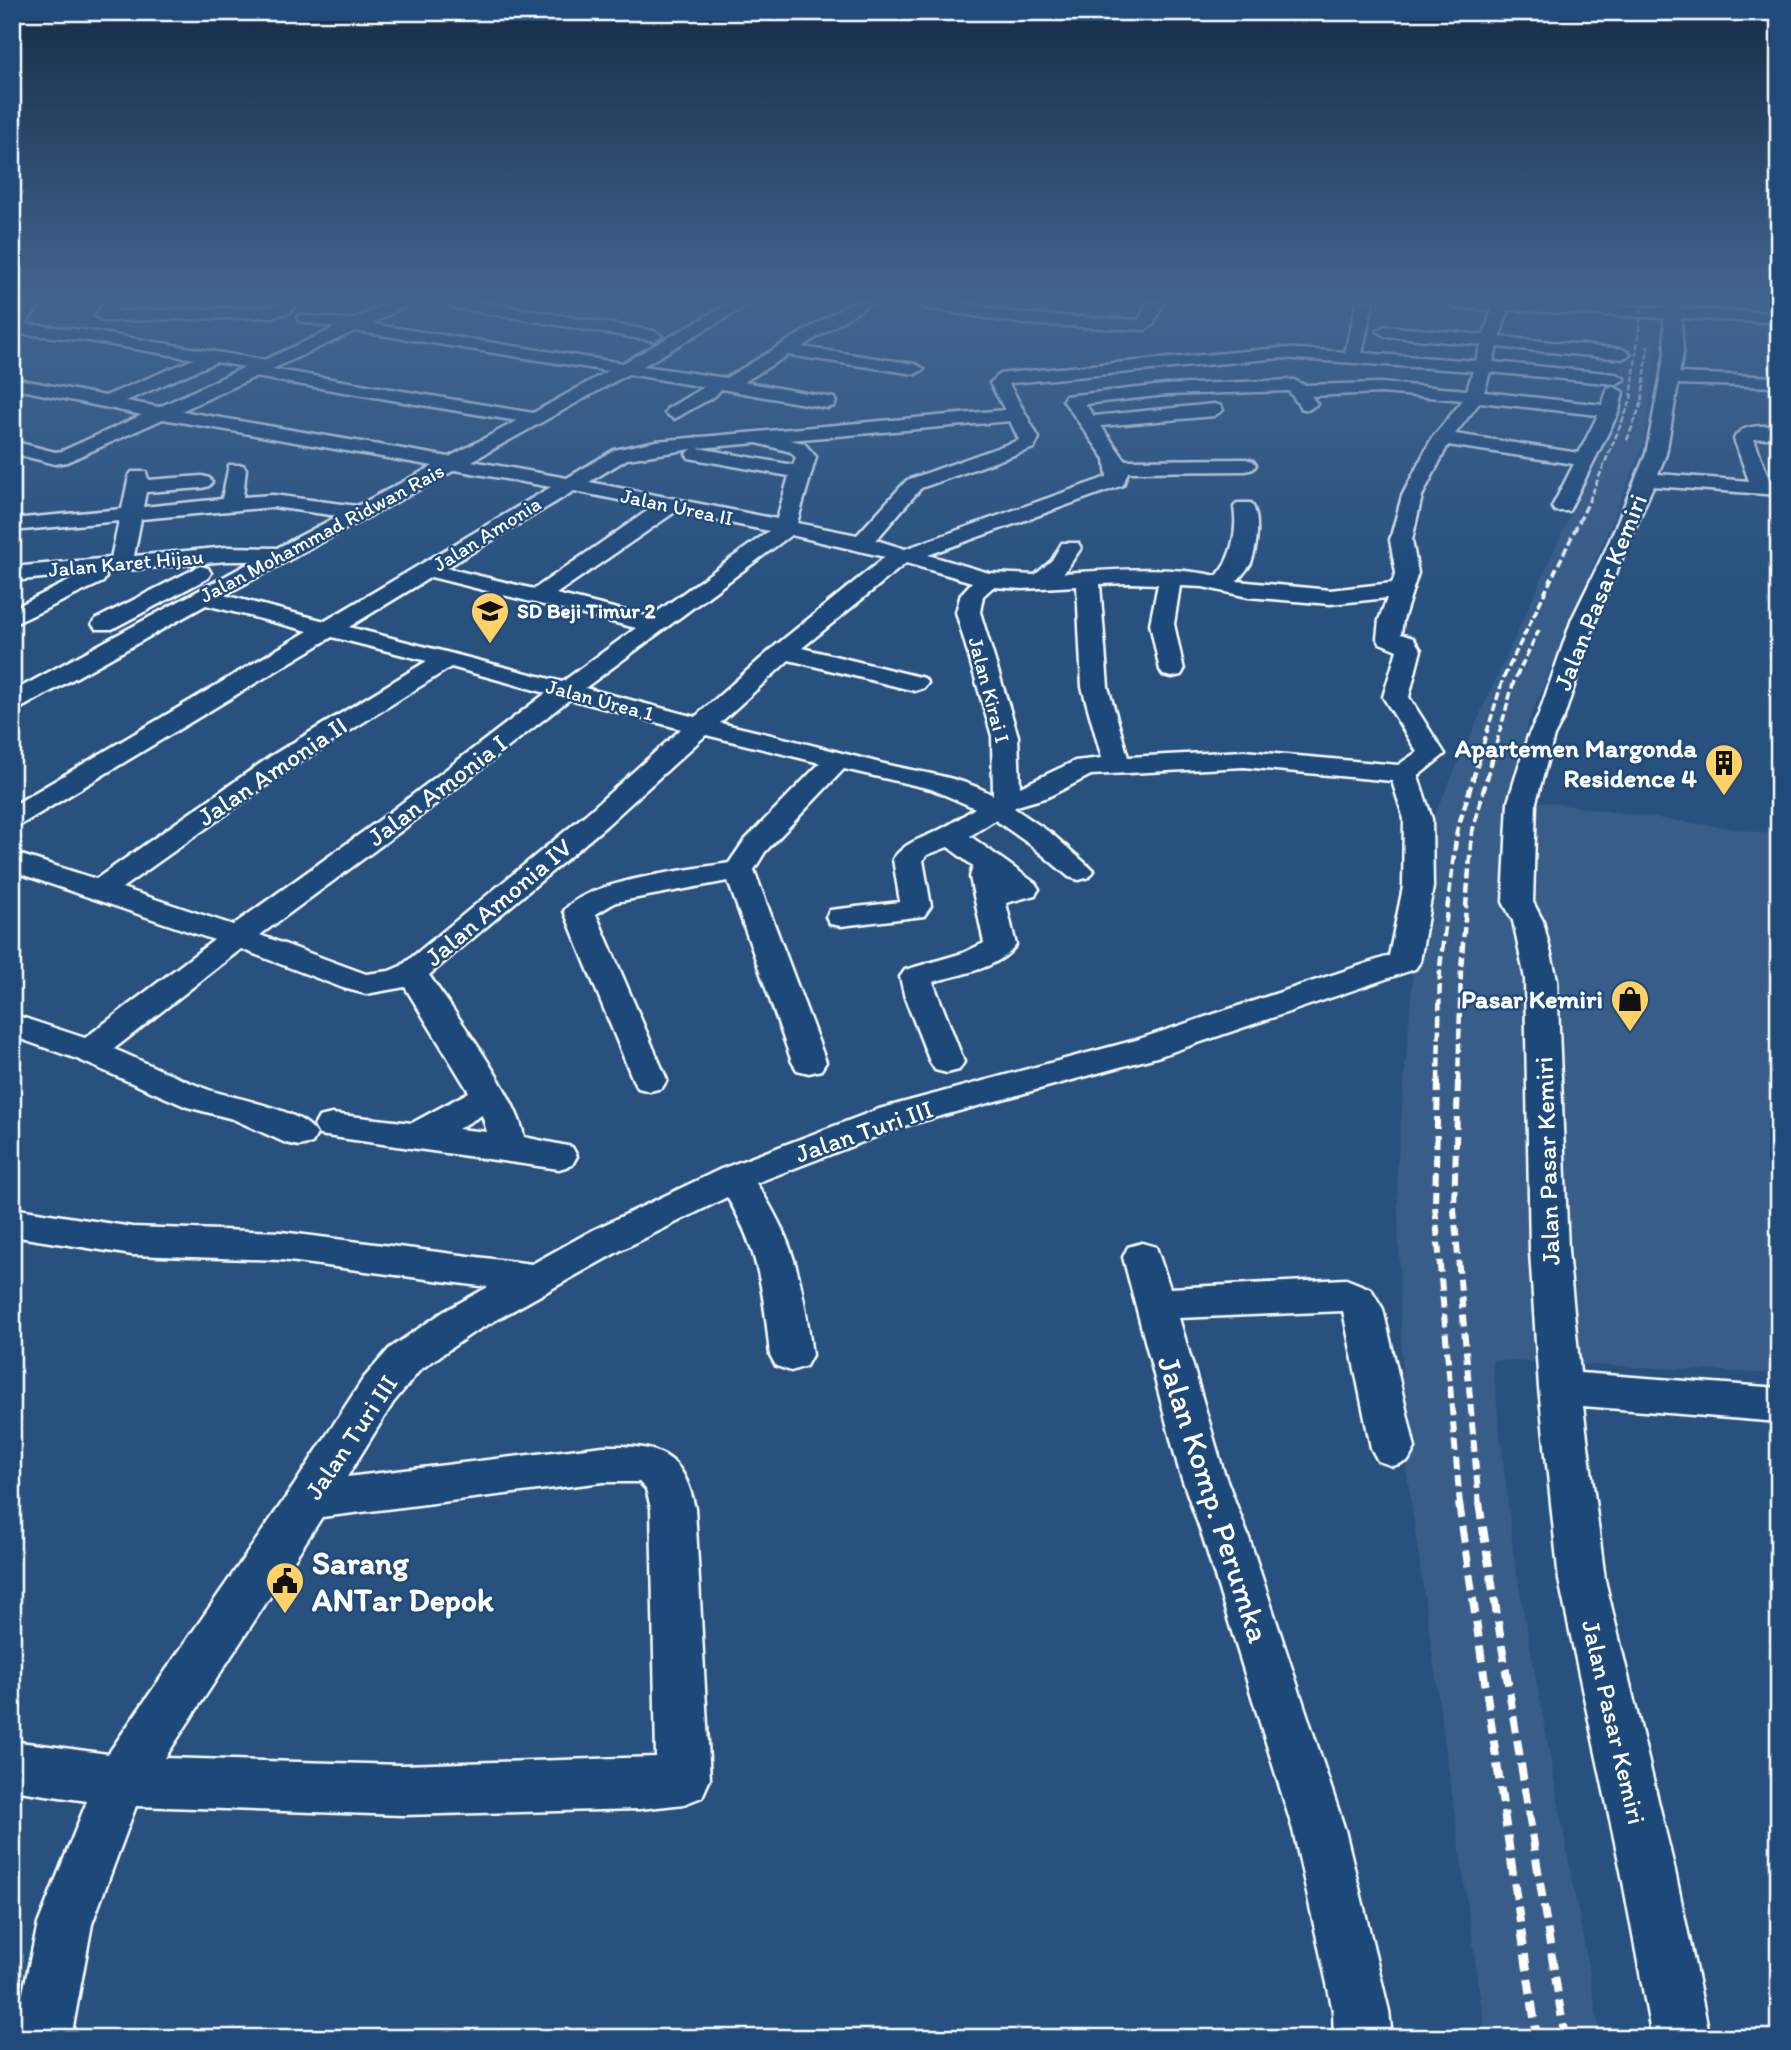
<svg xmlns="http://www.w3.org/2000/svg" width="1791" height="2050" font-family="Itim,sans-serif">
<rect width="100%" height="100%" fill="#28517f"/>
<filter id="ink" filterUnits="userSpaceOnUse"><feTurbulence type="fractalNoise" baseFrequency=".0143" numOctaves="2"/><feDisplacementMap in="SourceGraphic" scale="14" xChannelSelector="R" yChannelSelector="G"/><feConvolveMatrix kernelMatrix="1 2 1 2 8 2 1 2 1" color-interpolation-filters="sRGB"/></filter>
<g filter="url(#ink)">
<path fill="#375d88" d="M1629 303H1663L1643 446 1529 721 1507 797 1779 835V1374L1492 1360 1514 1557 1601 2038H1486L1404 1452 1397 1169 1424 838 1617 412Z"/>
<path fill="#446890" stroke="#a2b4c8" stroke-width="2" d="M973 303H1052L1043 308 1042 320 965 309Z"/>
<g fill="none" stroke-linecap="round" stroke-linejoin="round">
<defs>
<path id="minor" d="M25 303H42L25 324 83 330 264 360 335 328 299 321 297 318 299 315 351 320 389 303H411L371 324 623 363 730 303H751L643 366 726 378 851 303H871L802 347 915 364 924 369 915 374 788 355 744 382 834 398 836 402 834 406 827 408 721 389 715 396 674 419 665 413 667 409 704 387 628 374 472 461 567 478 614 450 656 441 1005 410 990 383 1000 374 1006 373 1281 348 1345 352 1357 303H1373L1362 353 1476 361 1481 345 1385 336 1377 331 1385 326 1484 335 1492 310 1455 308 1447 303H1569L1664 308V303H1680V309L1779 313V323L1681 318 1683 353 1679 373 1779 377V387L1678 384 1666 454 1658 474 1749 481 1734 439C1741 423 1763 427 1779 425V437L1754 439 1770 482 1779 483V495L1653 486 1596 619 1564 717 1554 736 1536 802 1533 902 1543 921 1557 979 1568 1251 1580 1373 1779 1388V1422L1583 1406 1605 1580 1675 1871 1710 2038H1652L1621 1871 1559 1580 1539 1388 1530 1251 1525 979 1513 921 1503 902 1508 802 1528 736 1538 717 1572 619 1607 547 1646 454 1665 353 1664 318 1508 310 1500 337 1622 349 1631 354 1622 359 1497 347 1493 362 1616 374 1625 379 1616 384 1490 372 1484 392 1602 405 1608 388 1614 387 1623 392 1619 411 1569 511H1555L1552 507 1574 464 1448 445 1422 496 1412 540 1418 573 1403 620 1401 634 1413 638 1421 650 1409 697 1445 754 1418 776 1432 819 1433 887 1420 962 1415 969 1160 1056 904 1126 756 1183C796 1243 803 1285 812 1355L806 1366 791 1371 776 1366 770 1355C764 1295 759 1249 727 1197L621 1250 471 1334 420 1370 393 1403 347 1477 603 1446C657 1445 683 1451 695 1508L710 1779 702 1797 684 1804 640 1809 402 1815 136 1806 92 1924 71 2038H13L38 1924 87 1801 12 1790V1741L108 1754 293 1487 363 1379 390 1348 443 1312 488 1287 281 1260 132 1255 12 1236V1208L132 1227 281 1232 532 1264 593 1230 721 1169 879 1109 1136 1040 1389 956 1403 887 1404 819 1392 781 1244 767 1091 775 1048 797 1017 806 1014 808 1052 834 1094 871 1089 877 1079 880 1069 877 1032 846 995 820 970 836 1035 883 1039 889 1035 895 1006 903 1016 945C999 969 960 974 933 982L964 1062 959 1070 947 1073 935 1070 930 1062 905 998 900 977 905 970 963 953 984 943 970 877 973 866 948 847 927 855 923 860 931 906 924 916 841 926 830 924 826 917 830 910 900 902 893 859C906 841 922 839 941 829 953 823 964 815 975 808L931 789 844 769 765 852 754 870 826 1062 821 1070 809 1073 797 1070 792 1062 728 881 616 902 596 914 667 1080 662 1088 650 1091 638 1088 633 1080 564 911C585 880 691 870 729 863L744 841 820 763 706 735 606 826 429 975C454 1012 518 1097 524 1137L572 1147 577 1156 572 1165 559 1169 319 1135 314 1126 319 1117 332 1114 412 1123 469 1092 405 987 366 994 343 988 241 949 114 1049C145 1062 176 1078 209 1090 236 1099 302 1109 317 1134L312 1143 299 1146 286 1143 233 1119 187 1107 77 1059 12 1036V1014L85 1038 214 940 12 871V852L96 879 271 756 427 661 332 637 22 824 12 826V806L308 631 206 605 21 708 12 711V692L253 561H227L103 572 106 577 103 582 12 625V609L83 574 12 581V567L111 558 119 521 12 531V519L122 509 129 476 132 472H146L148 480 202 476 209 478 212 482 209 486 202 488 146 492 143 507 222 499 229 465H243L246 469 243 497 273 495 357 506 433 466 163 419 67 462 55 464 12 453V441L55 452 62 451 142 415 12 388V378L105 396 194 359 83 340 12 333V318ZM355 331 608 371 533 413 272 369ZM1281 358 1473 371 1467 390 1381 383 1304 385 1294 380 1166 385 1065 396 1063 400 1105 459 1107 477 905 549 876 540 921 488 1034 448 1039 438 1009 384 1011 383ZM216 362 245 367 159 407 126 401ZM255 377 517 421 449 457 181 411ZM1289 391 1301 408 1308 410 1317 404 1311 396 1381 393 1463 400 1432 438 1402 496 1390 540 1396 573 1392 583 1330 590 1237 581C1242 575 1248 569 1251 563 1257 547 1261 517 1251 503H1237L1234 507C1238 531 1232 557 1217 576 1168 565 1113 570 1064 573L1081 548 1078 543H1062L1052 560 1035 575 989 573 928 555 1123 485 1128 472 1246 471 1253 469 1256 465 1253 461 1246 459 1125 460 1101 426 1214 416 1223 410 1221 406 1214 404 1094 416 1085 404 1166 395ZM1480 402 1598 415 1579 453 1455 434ZM1010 421 1019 440 907 480 857 535 797 523 816 457 804 443 790 440ZM757 443 791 452 796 458 793 465 698 448ZM692 449 686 454 689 458 789 476 777 519 589 482 627 459ZM455 470 551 487 325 621 224 595ZM574 491 653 507 534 589 446 568ZM273 507 338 516 277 548 227 547 134 556 141 519ZM675 512 769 531 650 617 556 594ZM791 535 885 557 775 646 695 717 585 688ZM906 563 972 582 961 594 956 612 992 736 993 795C957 775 919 773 880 763 827 749 774 735 720 723L789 660 915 691 924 688 928 683 924 678 802 648ZM431 577 636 628 562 682 349 627ZM1130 583 1158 584 1150 624 1160 670 1163 675 1172 677 1181 675 1184 670 1174 624 1180 586 1203 587 1248 597 1330 604 1387 598 1379 620 1377 638 1380 643 1397 650 1383 697 1417 752 1398 765 1244 751 1128 757 1108 687 1100 584ZM1077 586 1082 687 1102 758 1075 761 1020 787 1018 736 980 612 983 596 993 587 1023 589ZM451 667 546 693 381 819 233 925 122 888 291 768ZM570 699 681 729 586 814 401 966 389 971 366 974 260 935 401 831ZM482 1115 487 1132 458 1129ZM603 1482H639L646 1489 651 1508 656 1757 402 1765 165 1758 322 1517Z
M104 303H120L115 311 271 307 281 303H299L290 312 271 317 103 321 95 316Z
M447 303H487L654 331 662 336 654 341 455 308Z
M917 303H961L1024 314 1139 320 1147 303H1163L1153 325 1145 330 1024 324 925 308Z
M200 566 208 568 211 573 208 578 112 629H96L92 624 96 619Z
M1142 1243 1156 1247 1170 1288 1346 1279 1371 1289 1383 1309 1415 1448 1408 1461 1393 1466 1378 1461 1371 1448 1343 1311 1179 1318 1223 1470 1249 1538 1345 1830 1389 2011 1392 2038H1334L1333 2011 1293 1830 1203 1538 1179 1470 1123 1257 1128 1247Z"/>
</defs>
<use href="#minor" stroke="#fff" stroke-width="5"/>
<use href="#minor" fill="#1f4a7a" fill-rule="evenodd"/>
<path stroke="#fff" stroke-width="2.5" stroke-dasharray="6 2.5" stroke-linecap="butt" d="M1627 440 1642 402 1648 345
M1589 501 1631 400 1642 303"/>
<path stroke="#fff" stroke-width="3.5" stroke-dasharray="8 3.5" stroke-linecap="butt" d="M1480 755 1503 679 1590 499
M1493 755 1514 681 1539 630"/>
<path stroke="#fff" stroke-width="4.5" stroke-dasharray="10 4.5" stroke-linecap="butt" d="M1438 1082 1440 967 1457 831 1481 753
M1458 1082 1461 969 1472 832 1494 753"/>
<path stroke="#fff" stroke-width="6" stroke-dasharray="12 6" stroke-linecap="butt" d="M1438 1081 1435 1206 1460 1505
M1458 1081 1454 1209 1479 1505"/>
<path stroke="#fff" stroke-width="8" stroke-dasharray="16 8" stroke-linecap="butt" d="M1459 1503 1537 2038
M1479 1503 1565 2038"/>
</g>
</g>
<linearGradient id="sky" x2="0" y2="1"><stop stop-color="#162d46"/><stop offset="0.51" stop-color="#426590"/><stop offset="1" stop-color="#426590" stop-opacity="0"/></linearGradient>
<rect width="1791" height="590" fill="url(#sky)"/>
<defs>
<symbol id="school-pin" viewBox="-11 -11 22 30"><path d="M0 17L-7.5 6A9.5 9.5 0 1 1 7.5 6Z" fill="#ffd166" stroke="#1f4a7a"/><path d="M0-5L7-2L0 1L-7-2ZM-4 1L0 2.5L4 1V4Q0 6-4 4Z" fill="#111"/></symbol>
<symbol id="building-pin" viewBox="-11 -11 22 30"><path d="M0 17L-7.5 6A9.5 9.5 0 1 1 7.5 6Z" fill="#ffd166" stroke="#1f4a7a"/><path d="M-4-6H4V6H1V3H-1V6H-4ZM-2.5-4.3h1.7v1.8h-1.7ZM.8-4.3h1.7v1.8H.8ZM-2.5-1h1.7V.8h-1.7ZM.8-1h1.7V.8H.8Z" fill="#111"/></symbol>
<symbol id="shop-pin" viewBox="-11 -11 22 30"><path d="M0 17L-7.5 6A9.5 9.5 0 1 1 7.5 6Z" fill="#ffd166" stroke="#1f4a7a"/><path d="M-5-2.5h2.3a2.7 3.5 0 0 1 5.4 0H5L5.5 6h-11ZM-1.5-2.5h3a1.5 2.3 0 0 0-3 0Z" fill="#111"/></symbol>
<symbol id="civic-pin" viewBox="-11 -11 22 30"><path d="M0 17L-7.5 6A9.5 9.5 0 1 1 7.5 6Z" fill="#ffd166" stroke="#1f4a7a"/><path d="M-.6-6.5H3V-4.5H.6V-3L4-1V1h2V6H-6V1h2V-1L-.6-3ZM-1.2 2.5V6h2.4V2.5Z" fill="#111"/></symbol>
</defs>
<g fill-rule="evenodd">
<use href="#school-pin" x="468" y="589" width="44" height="60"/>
<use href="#building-pin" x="1702" y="741" width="44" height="60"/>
<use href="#shop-pin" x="1608" y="977" width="44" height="60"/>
<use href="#civic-pin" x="263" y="1559" width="44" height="60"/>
</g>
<g text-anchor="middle" stroke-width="5" stroke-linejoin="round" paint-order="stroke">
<g font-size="21" fill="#fff" stroke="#1f4a7a">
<text transform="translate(677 507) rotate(12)" y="7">Jalan Urea II</text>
<text transform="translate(322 533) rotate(-28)" y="7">Jalan Mohammad Ridwan Rais</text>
<text transform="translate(487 534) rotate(-32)" y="7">Jalan Amonia</text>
<text transform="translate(126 563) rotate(-5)" y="7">Jalan Karet Hijau</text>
<text transform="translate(989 690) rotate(75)" y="7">Jalan Kirai I</text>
<text transform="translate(600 700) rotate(15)" y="7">Jalan Urea 1</text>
</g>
<g font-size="21" font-weight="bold" fill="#fff" stroke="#1f4a7a" text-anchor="start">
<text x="517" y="618">SD Beji Timur 2</text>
</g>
<g font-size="26" fill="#fff" stroke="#1f4a7a">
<text transform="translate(1600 592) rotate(-68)" y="9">Jalan Pasar Kemiri</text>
<text transform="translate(272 771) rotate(-34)" y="9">Jalan Amonia II</text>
<text transform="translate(437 790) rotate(-37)" y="9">Jalan Amonia I</text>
<text transform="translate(498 902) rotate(-40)" y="9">Jalan Amonia IV</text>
<text transform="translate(864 1131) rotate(-19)" y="9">Jalan Turi III</text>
<text transform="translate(1547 1161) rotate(-92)" y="9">Jalan Pasar Kemiri</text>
<text transform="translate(351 1437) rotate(-56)" y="9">Jalan Turi III</text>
<text transform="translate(1614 1722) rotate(77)" y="9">Jalan Pasar Kemiri</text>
</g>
<g font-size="26" font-weight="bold" fill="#fff" stroke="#1f4a7a" text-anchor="end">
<text x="1697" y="757">Apartemen Margonda<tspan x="1697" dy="30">Residence 4</tspan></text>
<text x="1603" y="1008">Pasar Kemiri</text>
</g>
<g font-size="32" fill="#fff" stroke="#1f4a7a">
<text transform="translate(1214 1499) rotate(72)" y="11">Jalan Komp. Perumka</text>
</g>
<g font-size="32" font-weight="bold" fill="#fff" stroke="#1f4a7a" text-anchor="start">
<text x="312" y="1574">Sarang<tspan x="312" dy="37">ANTar Depok</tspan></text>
</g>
</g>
<rect width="1791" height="2050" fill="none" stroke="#1f4a7a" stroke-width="42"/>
<rect x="21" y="21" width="1749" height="2008" fill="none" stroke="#fff" stroke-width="2.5" filter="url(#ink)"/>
</svg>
